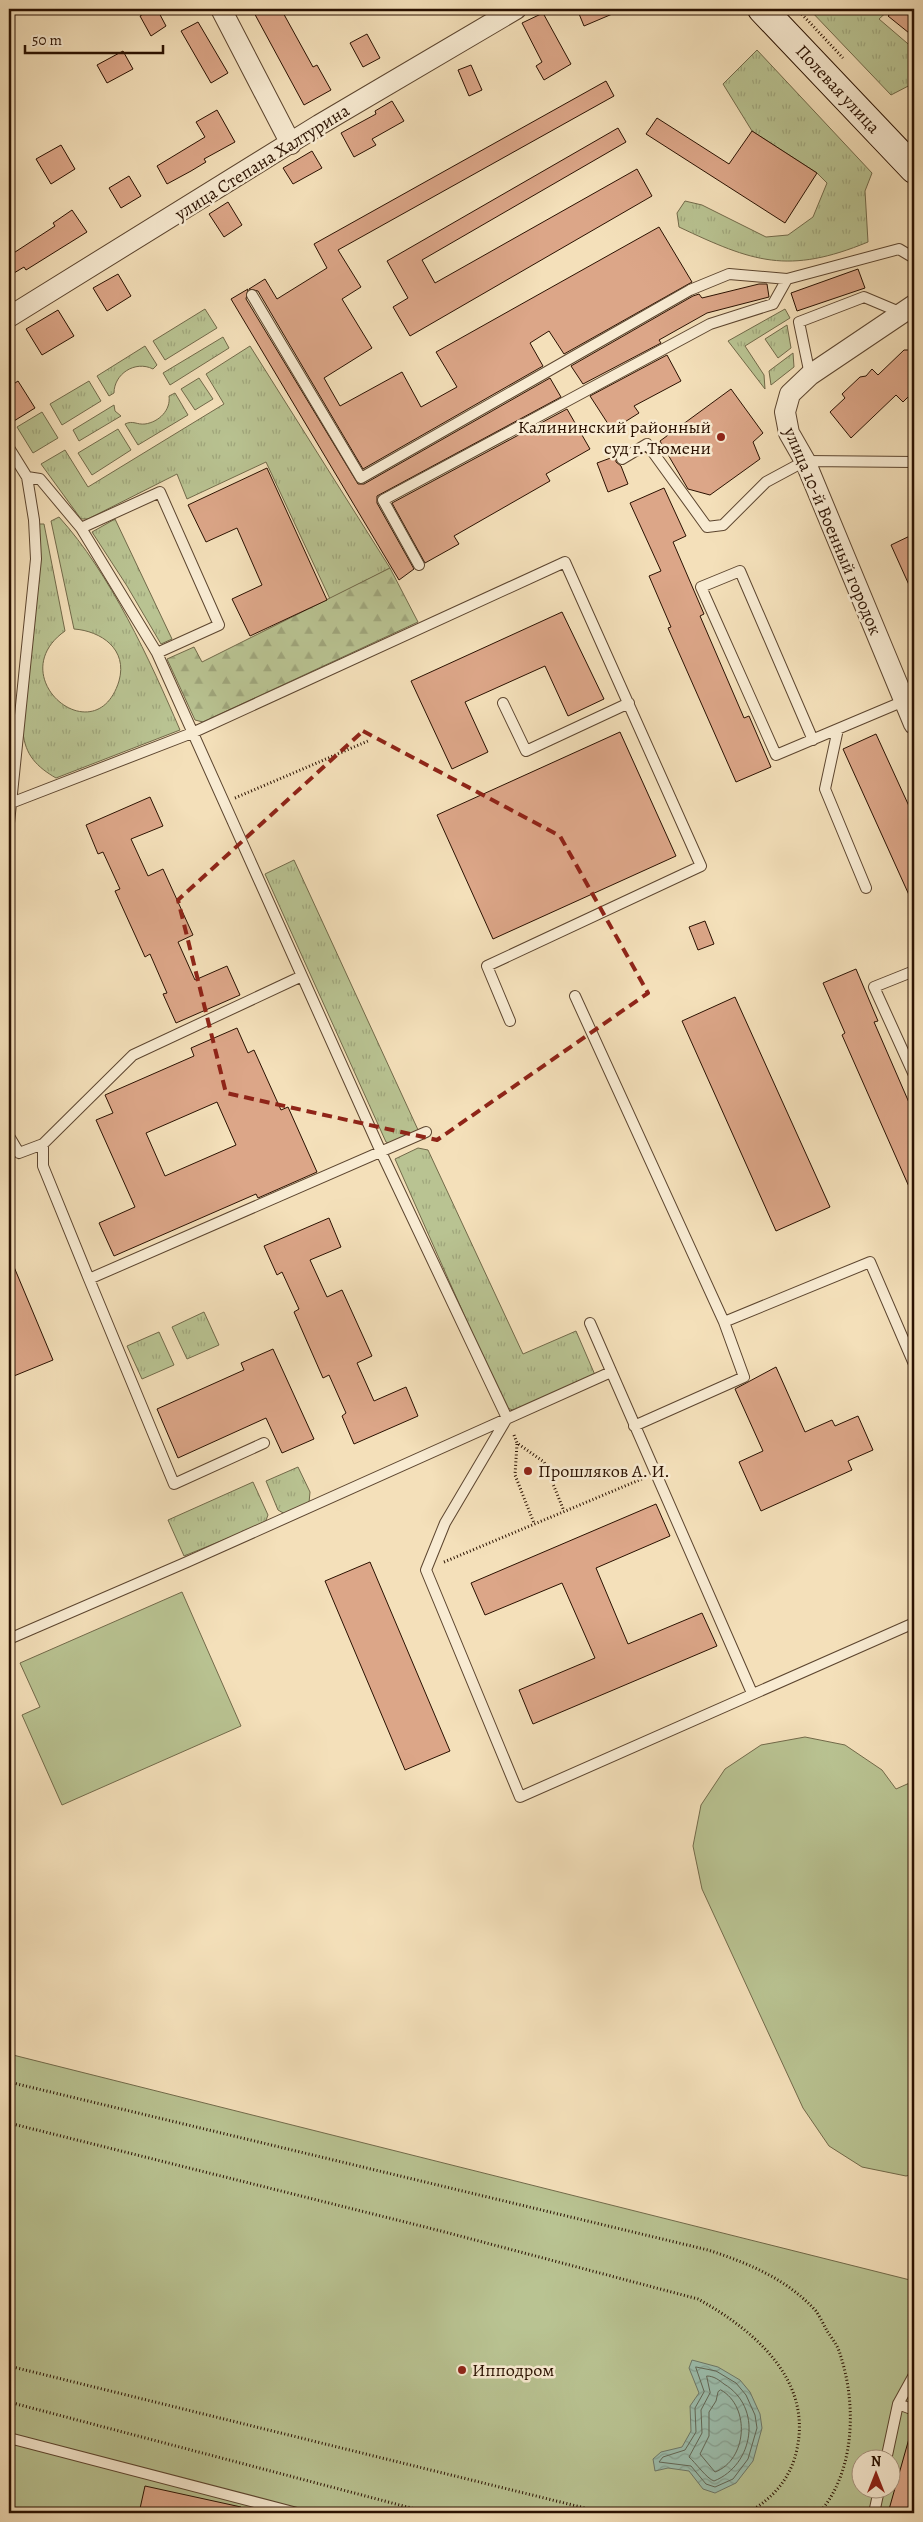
<svg xmlns="http://www.w3.org/2000/svg" width="923" height="2522" font-family="Alegreya,serif">
<defs>
<pattern id="grass-tufts" width="24" height="20" patternUnits="userSpaceOnUse" patternTransform="scale(1.25)"><rect width="24" height="20" fill="#b9c392"/><path d="M3 7l-1-3M5 7V3M7 7l1-3M15 17l-1-3M17 17v-4M19 17l1-3" fill="none" stroke="#9fa67c"/></pattern>
<pattern id="forest-firs" width="22" height="20" patternUnits="userSpaceOnUse" patternTransform="scale(1.25)"><rect width="22" height="20" fill="#b9c392"/><path d="M5 1l3.5 6h-7zM16 11l3.5 6h-7z" fill="#9fa67c"/></pattern>
<pattern id="water-waves" width="16" height="10" patternUnits="userSpaceOnUse" patternTransform="scale(1.25)"><rect width="16" height="10" fill="#9cbdac"/><path d="M0 5q4-4 8 0t8 0" fill="none" stroke="#87a192"/></pattern>
</defs>
<rect width="100%" height="100%" fill="#f4e0ba"/>
<filter id="stains"><feTurbulence type="fractalNoise" baseFrequency=".004" numOctaves="4"/><feColorMatrix values="0 0 0 0 .2 0 0 0 0 .09 0 0 0 0 .02 0 0 0 .5 -.17"/></filter>
<radialGradient id="worn" r=".72"><stop offset=".6" stop-color="#630" stop-opacity="0"/><stop offset="1" stop-color="#630" stop-opacity=".3"/></radialGradient>
<path fill="url(#grass-tufts)" stroke="#726a4a" d="M809 9H890L879 19 914 49V83L891 95Z
M757 50 872 173 865 191 868 242C788 275 753 262 679 227L677 213 685 201 702 205 766 237 788 235 813 217 827 183 817 173 752 131 723 84Z
M205 309 217 328 165 360 153 341Z
M785 309 790 318 745 346 764 375 765 389 728 341Z
M787 325 791 348 778 358 765 339Z
M223 337 229 348 170 385 163 373Z
M145 346 157 365 153 369C135 360 114 374 114 393L109 396 97 376Z
M250 346 390 568 330 599 266 462 187 499 177 474 88 519H81L41 464 65 450 88 487 224 404 206 374Z
M793 353 794 367 771 385 769 371Z
M199 378 213 399 195 410 181 389Z
M89 381 101 401 62 425 50 404Z
M175 393 188 415 138 445 125 424C133 420 137 425 145 424 159 422 171 410 169 396Z
M114 405 115 411 121 416 79 441 73 430Z
M42 412 58 438 33 453 17 427Z
M118 429 131 450 92 475 78 453Z
M59 517C110 573 150 660 180 730L56 778C37 767 25 755 23 732L35 618 38 524H44L65 631C0 677 96 756 119 681 128 649 101 631 74 629L51 521Z
M115 519 172 639 161 644 127 586 92 532Z
M294 860 419 1132 393 1145 386 1142 265 874Z
M418 1148 428 1150 523 1354 576 1331 595 1375 515 1411 505 1407 395 1159Z
M204 1312 219 1345 187 1359 172 1327Z
M159 1332 174 1365 142 1379 127 1346Z
M298 1467 310 1492 309 1503 285 1514 278 1510 266 1481Z
M253 1482 268 1515 265 1523 184 1556 168 1520Z"/>
<path fill="url(#forest-firs)" stroke="#726a4a" d="M390 568 418 622 203 722 195 720 167 659 194 647 202 662Z"/>
<path fill="#b9c392" stroke="#726a4a" fill-rule="evenodd" d="M182 1592 241 1726 62 1805 22 1715 40 1707 20 1663Z
M805 1737 845 1745 882 1770 896 1789 914 1781V2174L906 2176 862 2167 829 2146 803 2108 702 1889 693 1846 701 1805 725 1769 761 1745Z
M9 2054 914 2281V2513H9ZM860 2460H890V2490H860Z"/>
<path fill="url(#water-waves)" stroke="#6e7868" d="M9 552C14 576 14 598 12 622L9 625Z
M692 2360 718 2367 740 2380 750 2392 760 2414 762 2428 753 2461 736 2483 715 2493 703 2489 689 2471 668 2468 655 2471 653 2459 661 2452 682 2447 691 2431 690 2406 699 2393 689 2368Z"/>
<g fill="none" stroke-linecap="round" stroke-linejoin="round">
<path stroke="#636756" stroke-width="1" d="M696 2367 716 2371 736 2383 746 2395 755 2415 757 2428 748 2459 733 2479 715 2487 706 2484 691 2466 659 2462 663 2457 685 2450 696 2432 695 2408 704 2392Z
M707 2376C714 2376 719 2380 724 2384 763 2407 754 2465 714 2481 707 2479 695 2462 689 2457L702 2433 701 2410 710 2393Z
M721 2390C751 2407 747 2460 715 2472L700 2454 709 2436V2412L716 2401 718 2392Z"/>
</g>
<path fill="#dca688" stroke="#2a1101" fill-rule="evenodd" d="M152 9H157L166 26 151 36 140 16Z
M252 9H281L313 67 317 65 331 90 304 105Z
M577 9H624L584 26Z
M896 9H914V37L888 16Z
M543 13 571 64 544 80 536 66 542 62 522 23Z
M198 22 228 73 211 83 181 31Z
M367 34 380 58 363 67 350 43Z
M123 51 133 69 107 83 97 65Z
M471 65 482 90 469 96 458 70Z
M606 81 614 96 338 250 361 287 342 299 372 348 324 378 340 406 402 372 421 407 457 387 436 352 659 227 692 282 564 354 549 331 530 343 543 366 363 469 258 291 249 289 265 279 277 299 327 268 314 244Z
M392 101 404 121 372 139 376 145 354 157 341 133 376 114 375 111Z
M217 110 235 142 204 159 206 162 191 171 167 184 157 166 205 137 196 122Z
M657 118 729 164 752 131 817 173 785 223 646 134Z
M618 128 626 142 422 260 435 283 637 169 652 196 410 336 393 307 408 298 387 261Z
M61 145 75 169 51 184 36 159Z
M312 151 322 168 293 184 283 168Z
M129 176 141 196 121 208 109 188Z
M228 202 242 225 224 237 209 214Z
M72 210 87 232 26 270 24 267 9 276V256L55 226 53 223Z
M858 269 865 288 797 311 791 293Z
M118 274 131 296 107 311 93 288Z
M759 284H767L769 297 707 313 659 340 661 343 583 384 571 366 693 296 699 294 702 298Z
M248 289 246 299 358 484H364L550 378 561 397 377 496V503L414 569 399 580 231 299Z
M58 310 74 336 42 355 26 329Z
M904 350H914V391L903 402 896 395 851 438 830 412 845 398 842 394 860 377 866 376 872 369 878 375Z
M667 355 681 381 634 406 639 413 612 430 590 396Z
M18 381 35 408 9 424V387Z
M731 389 763 433 753 442 760 459 710 495 688 489 660 441Z
M567 409 590 449 546 474 550 481 454 536 459 544 425 563 392 503Z
M616 456V462L621 466 628 484 608 492 597 463Z
M267 468 327 600 250 636 232 599 262 585 237 528 206 542 188 505Z
M664 488 686 536 673 542 704 614 700 616 744 718 749 716 771 767 736 782 668 628 671 627 649 576 661 571 630 503Z
M914 534V596L891 545Z
M562 612 604 699 568 716 545 666 465 702 488 752 452 769 411 681Z
M620 732 676 856 493 939 437 815Z
M876 734 914 817V906L843 749Z
M150 797 163 826 131 839 148 876 163 869 193 935 178 942 195 980 227 966 240 995 176 1023 163 994 167 993 150 954 145 957 115 891 120 889 103 852 98 854 86 825Z
M705 921 714 944 698 950 689 927Z
M856 969 878 1021 874 1022 914 1114V1198L842 1035 845 1033 823 983Z
M735 997 830 1207 776 1231 682 1021Z
M237 1028 248 1053 254 1050 281 1110 288 1107 317 1172 258 1198 256 1194 114 1256 99 1223 135 1207 96 1120 113 1113 105 1095 194 1056 191 1048ZM217 1102 236 1145 165 1176 146 1133Z
M329 1218 341 1247 310 1260 327 1297 342 1290 372 1356 357 1363 374 1401 406 1387 418 1416 354 1444 342 1416 346 1413 329 1375 323 1378 294 1312 299 1309 282 1272 277 1275 264 1246Z
M9 1255 53 1360 9 1378Z
M273 1349 314 1439 282 1453 266 1418 178 1458 157 1409 244 1370 241 1363Z
M776 1367 805 1432 832 1420 835 1426 858 1416 873 1450 848 1461 852 1470 761 1511 739 1462 763 1451 735 1389Z
M656 1504 670 1536 596 1568 628 1644 702 1613 717 1646 533 1724 519 1690 595 1658 562 1583 485 1615 471 1583Z
M370 1562 450 1751 405 1770 325 1581Z
M910 2435 914 2436V2513H888Z
M145 2486 241 2507 240 2513H139Z"/>
<g fill="none" stroke-linecap="round" stroke-linejoin="round">
<defs>
<path id="lane" d="M252 295 361 478 690 290 729 274 787 279 899 249 914 258
M810 375 799 322 864 297 902 313
M9 448 27 477 34 520 36 559 9 823
M622 459 647 444 707 527 723 525 766 482 805 461 914 462
M27 477 40 479 81 528 157 653 381 1152 507 1418 445 1523 426 1570 520 1797 914 1623
M81 528 160 492 219 625 157 653
M419 565 383 500 710 324 773 304 787 279
M503 703 526 751 629 703
M838 729 825 789 866 888
M813 740 740 571 701 587 776 755 904 701
M11 803 192 733 565 562 701 866 487 966 510 1021
M914 971 874 987 914 1075
M575 996 724 1322 744 1377 634 1426
M9 1136 19 1153 43 1144 133 1055 302 976
M43 1144V1166L89 1279 426 1132
M89 1279 174 1484 264 1443
M724 1322 870 1262 914 1364
M590 1323 752 1693
M9 1639 187 1562 611 1372
M898 2404 914 2410
M9 2438 297 2513
M886 2460 898 2404 914 2375
M874 2513 879 2490"/>
<path id="street" d="M221 9 291 144
M914 305 810 375 790 394 785 412 789 433 805 461 914 724
M9 317 319 125 516 9"/>
<path id="secondary" d="M762 9 914 169"/>
</defs>
<use href="#lane" stroke="#5c452f" stroke-width="12"/>
<use href="#street" stroke="#5c452f" stroke-width="22"/>
<use href="#secondary" stroke="#2a1101" stroke-width="30"/>
<path stroke="#2a1101" stroke-width="3" stroke-dasharray="1 2.5" stroke-linecap="butt" d="M797 9 843 58
M235 798 368 741
M514 1435 517 1443 544 1462 564 1511
M517 1444 515 1475 534 1523
M444 1562 644 1478
M9 2082 708 2250C748 2263 787 2279 816 2311 820 2317 824 2325 827 2331 832 2338 838 2346 840 2354 857 2404 855 2473 819 2513
M9 2123 441 2231 698 2299C754 2330 812 2379 797 2449 791 2478 773 2499 747 2513
M9 2366 605 2513
M9 2402 430 2513"/>
<use href="#lane" stroke="#f8ebd2" stroke-width="10"/>
<use href="#street" stroke="#f8ebd2" stroke-width="20"/>
<use href="#secondary" stroke="#f8ebd2" stroke-width="28"/>
</g>
<path fill="none" stroke="#8f2418" stroke-width="4" stroke-dasharray="10 6" stroke-linejoin="round" d="M363 731 560 836 648 993 437 1140 226 1093 178 900Z"/>
<g fill="#8f2418" stroke="#f8ebd2" stroke-width="2">
<circle cx="721" cy="437" r="5"/>
<circle cx="528" cy="1471" r="5"/>
<circle cx="462" cy="2370" r="5"/>
</g>
<g text-anchor="middle" stroke-width="5" stroke-linejoin="round" paint-order="stroke">
<g font-size="18" fill="#2a1101" stroke="#f8ebd2">
<text transform="translate(838 89) rotate(47)" y="6">Полевая улица</text>
<text transform="translate(262 162) rotate(-32)" y="6">улица Степана Халтурина</text>
<text transform="translate(833 531) rotate(67)" y="6">улица 10-й Военный городок</text>
</g>
<g font-size="18" fill="#2a1101" stroke="#f8ebd2" text-anchor="start">
<text x="711" y="433" text-anchor="end">Калининский районный<tspan x="711" dy="21">суд г. Тюмени</tspan></text>
<text x="538" y="1477">Прошляков А. И.</text>
<text x="472" y="2376">Ипподром</text>
</g>
</g>
<rect width="923" height="2522" fill="none" stroke="#f4e0ba" stroke-width="30"/>
<rect x="10" y="10" width="903" height="2502" fill="none" stroke="#2a1101" stroke-width="2.5"/>
<rect x="15" y="15" width="893" height="2492" fill="none" stroke="#2a1101"/>
<g transform="translate(876 2474)"><circle r="24" fill="#f8ebd2" stroke="#a6947e"/>
<path d="M0-4L9 19L0 12L-9 19Z" fill="#8f2418"/>
<text y="-8" font-size="14" font-weight="bold" text-anchor="middle" fill="#2a1101">N</text>
</g>
<path d="M25 45v8h138v-8" fill="none" stroke="#2a1101" stroke-width="2.5"/>
<text x="32" y="45" font-size="15" fill="#2a1101" stroke="#f8ebd2" stroke-width="4" paint-order="stroke">50 m</text>
<rect width="100%" height="100%" filter="url(#stains)"/>
<rect width="100%" height="100%" fill="url(#worn)"/>
</svg>
